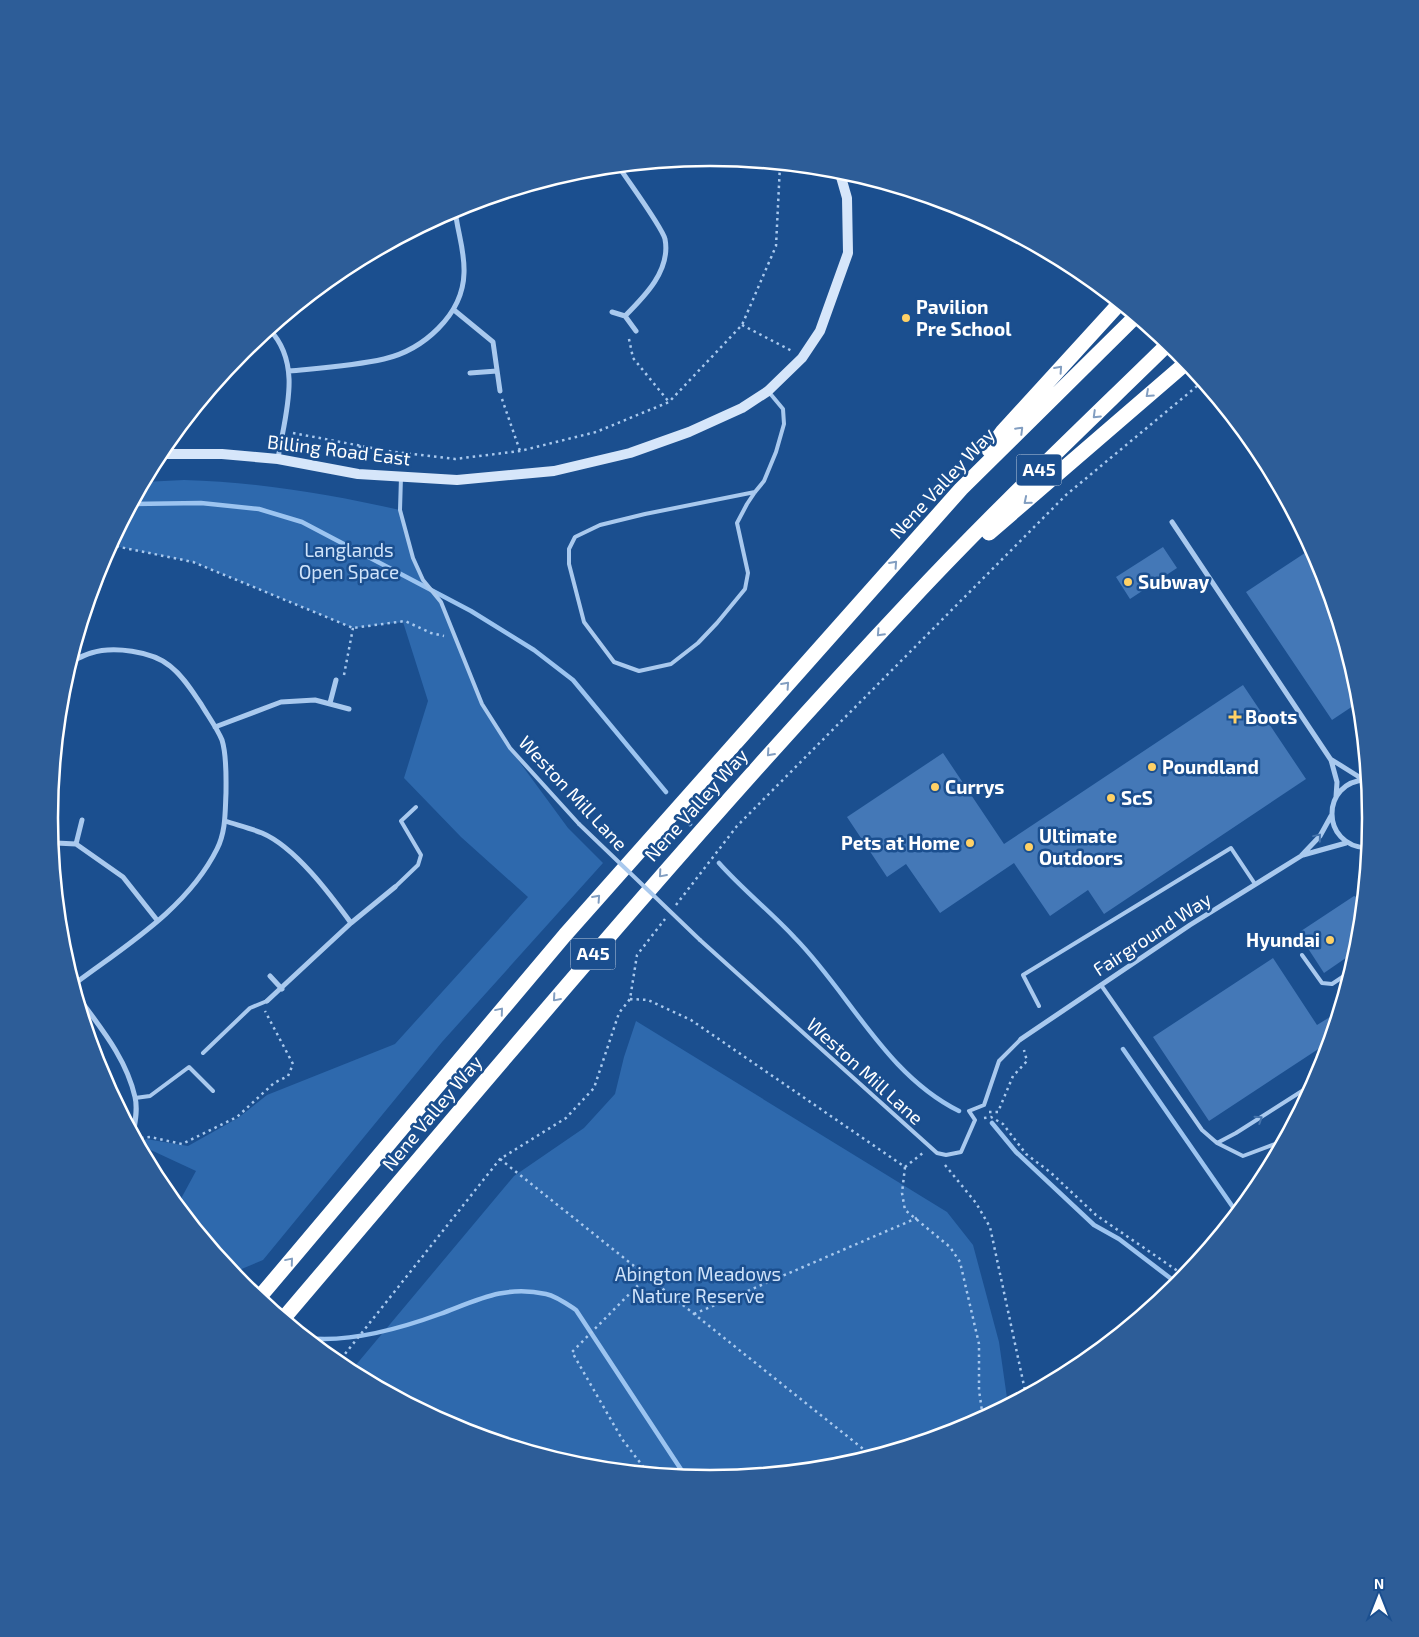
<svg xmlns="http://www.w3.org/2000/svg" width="1419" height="1637" font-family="'Exo 2',sans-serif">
<rect width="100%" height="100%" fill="#1b4f8f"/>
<path fill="#2e69ad" d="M184 480C258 482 328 494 400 510L413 558 423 580 441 602 482 704 510 749 568 828 603 863 442 1042 263 1260 232 1273 177 1206 196 1171 140 1145 146 1139 188 1146 238 1118 267 1095 395 1044 528 897 461 837 404 778 428 701 403 622 353 628 193 562 110 545 144 482Z
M636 1021 947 1212 973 1245 999 1342 1008 1405 962 1429 838 1467 709 1479 580 1466 456 1429 350 1372 514 1176 584 1128 615 1094 624 1057Z"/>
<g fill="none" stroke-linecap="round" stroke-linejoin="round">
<path stroke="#9cc4f0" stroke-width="4.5" d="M132 504 201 503 259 509 302 522 471 611 534 650 573 680 666 792
M685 817 690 824
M719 863C743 890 771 912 795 938 850 994 886 1075 959 1111
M1123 1049 1237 1213
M992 1123 1016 1152 1094 1225 1119 1239 1178 1284
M306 1338C349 1343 399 1329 440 1314 478 1300 504 1285 546 1294 556 1296 567 1304 576 1310L686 1477"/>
</g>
<path fill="#4478b7" d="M1163 547 1177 568 1130 599 1116 577Z
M1311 549 1320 566 1358 690 1359 702 1332 720 1246 592Z
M1243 685 1306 779 1104 914 1088 890 1050 916 1014 863 940 913 906 864 887 877 847 817 943 753 1004 844Z
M1354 896 1362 899 1356 951 1324 973 1298 933Z
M1273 958 1317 1025 1338 1012 1329 1042 1209 1121 1153 1037Z"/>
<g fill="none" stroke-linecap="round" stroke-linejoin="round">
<path stroke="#a9c9ee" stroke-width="2.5" stroke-dasharray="2.5 4" stroke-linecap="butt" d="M742 325 792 351
M629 339 633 358 669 402
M502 399 520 451
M293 433 388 451 455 459 520 451 596 432 669 402 742 325 776 246 780 165
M359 461 360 445
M110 545 193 562 353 628 405 621 431 633 444 636
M344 675 353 628
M676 905 737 826 1066 495 1202 382
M630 999 648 1000 691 1020 905 1167 924 1152
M989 1112H998L1013 1076 1027 1061 1024 1050
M984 1118 991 1117 1003 1124 1026 1154 1050 1172 1096 1215 1185 1276
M141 1138 150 1137 182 1144 237 1117 274 1083 288 1076 293 1064 265 1011
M500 1159 872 1456
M945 1165 976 1203 990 1227 1026 1395
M905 1167 902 1193 905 1210 950 1247 960 1262 979 1344V1390L983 1418
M647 1276 572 1352 622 1439 648 1473
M694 1314 917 1218
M337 1364 500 1159 566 1118 594 1088 619 1013 630 999 637 955 665 919"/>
<path stroke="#a9c9ee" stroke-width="4" d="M401 477 400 510 413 558 423 580 441 602 482 704 510 748 579 824
M755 492 645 514 600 525 575 537 569 549V564L584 622 614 662 639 671 671 664 698 643 717 623 745 589 748 573 737 523 747 504 755 492 764 481 776 452 784 424 783 409 768 391
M395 887 418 865 421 855 401 821 416 807
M700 940 937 1153 946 1155 961 1152 975 1120 969 1111 984 1105 999 1061 1021 1039
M1302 955 1322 983 1332 984 1350 972
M1101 985 1202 1130 1217 1143 1243 1156 1283 1141
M1039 1006 1023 975 1231 848 1255 884
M203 1053 250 1008 267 1001
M135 1098 150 1096 189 1067 213 1091
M1217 1143 1236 1133 1313 1084"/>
<path stroke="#a9c9ee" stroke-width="5" d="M619 167C628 181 662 227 665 239 671 270 645 296 625 316
M454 310 493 342 500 391
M612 312 625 316 636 331
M269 329C304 365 284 417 278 459
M289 371C320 368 353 366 384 359 423 350 463 315 464 273 465 250 457 231 455 209
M470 373 497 371
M1172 522 1331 760 1337 782 1336 797
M70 662C77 659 84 655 91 653 113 646 152 651 170 666 183 676 192 691 201 704 208 716 217 728 222 740 227 756 226 777 226 793 225 812 226 831 217 849 187 909 125 946 73 985
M330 703 336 680
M215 727 281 702 315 700 349 709
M1332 760 1364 780
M1366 780C1321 781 1320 846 1367 848
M225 821C237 825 250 828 262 833 295 847 330 894 351 923L395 887
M56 843 76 844 123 877 157 920
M76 844 82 820
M1303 855 1346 843
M270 976 282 989
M76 994C99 1026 126 1057 135 1097 138 1109 135 1123 133 1135
M267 1001 351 923
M1021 1039 1190 925 1301 856 1320 836 1331 816"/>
<path stroke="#d6e6fa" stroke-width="10" d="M159 454H222L278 459 358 474 457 480 554 471 630 453 689 432 742 408 768 391 802 358 820 331 848 253 847 198 839 170"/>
<path stroke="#fff" stroke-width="15" d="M989 450 1003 431 1119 304
M989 533 1186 363
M258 1299 565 935 961 489 1135 317
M283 1319C489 1077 692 833 910 601 993 512 1081 429 1168 344"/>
<path stroke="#a9c9ee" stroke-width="4" d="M579 824 700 940"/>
</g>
<defs><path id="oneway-chevron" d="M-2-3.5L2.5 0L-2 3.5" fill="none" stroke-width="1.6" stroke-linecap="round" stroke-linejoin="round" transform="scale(1.25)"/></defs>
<g stroke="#829ec1">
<use href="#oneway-chevron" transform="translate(1059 369) rotate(-48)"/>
<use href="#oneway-chevron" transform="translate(1149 394) rotate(138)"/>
<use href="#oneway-chevron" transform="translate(1096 415) rotate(136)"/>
<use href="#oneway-chevron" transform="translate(1020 430) rotate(-45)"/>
<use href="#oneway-chevron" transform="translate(1027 501) rotate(140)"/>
<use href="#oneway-chevron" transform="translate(894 564) rotate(-48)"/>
<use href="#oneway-chevron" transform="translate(880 633) rotate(133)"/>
<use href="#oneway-chevron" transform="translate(786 685) rotate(-48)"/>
<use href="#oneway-chevron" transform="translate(770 753) rotate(132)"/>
<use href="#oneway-chevron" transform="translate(662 874) rotate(131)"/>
<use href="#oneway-chevron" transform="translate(597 898) rotate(-48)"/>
<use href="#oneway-chevron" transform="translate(556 998) rotate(131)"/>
<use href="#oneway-chevron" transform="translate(500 1011) rotate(-50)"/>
<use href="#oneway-chevron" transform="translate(290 1261) rotate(-50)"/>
</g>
<g stroke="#4674ac">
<use href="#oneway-chevron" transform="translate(1318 837) rotate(-50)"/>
<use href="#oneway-chevron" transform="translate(1259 1119) rotate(-33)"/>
</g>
<g fill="#ffd166" stroke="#1b4f8f" stroke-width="2">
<circle cx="906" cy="318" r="5"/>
<circle cx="1128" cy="582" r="5"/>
<path d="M1232.5 709.5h5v5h5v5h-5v5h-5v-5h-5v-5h5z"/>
<circle cx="1152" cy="767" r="5"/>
<circle cx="935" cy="787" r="5"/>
<circle cx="1111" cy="798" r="5"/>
<circle cx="970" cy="843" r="5"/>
<circle cx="1029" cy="847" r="5"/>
<circle cx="1330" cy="940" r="5"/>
</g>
<g text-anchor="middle" stroke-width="5" stroke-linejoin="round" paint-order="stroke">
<g fill="#1b4f8f" stroke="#bbcadd" stroke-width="1">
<rect x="1016.5" y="454.5" width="45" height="31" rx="4"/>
<rect x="570.5" y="938.5" width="45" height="31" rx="4"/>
</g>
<g font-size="18" font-weight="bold" fill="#fff">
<text x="1039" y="476">A45</text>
<text x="593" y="960">A45</text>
</g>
<g font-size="19" font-weight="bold" fill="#fff" stroke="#1b4f8f" text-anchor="start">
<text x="916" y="314">Pavilion<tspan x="916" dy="22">Pre School</tspan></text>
<text x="1138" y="589">Subway</text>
<text x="1245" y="724">Boots</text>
<text x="1162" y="774">Poundland</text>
<text x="945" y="794">Currys</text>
<text x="1121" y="805">ScS</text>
<text x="1039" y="843">Ultimate<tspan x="1039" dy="22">Outdoors</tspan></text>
<text x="960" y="850" text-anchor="end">Pets at Home</text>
<text x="1320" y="947" text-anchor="end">Hyundai</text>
</g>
<g font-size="19" fill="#fff" stroke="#1b4f8f">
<text transform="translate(339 450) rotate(7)" y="7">Billing Road East</text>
<text transform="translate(942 483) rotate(-47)" y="7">Nene Valley Way</text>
<text transform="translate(573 793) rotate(47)" y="7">Weston Mill Lane</text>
<text transform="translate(696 805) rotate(-48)" y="7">Nene Valley Way</text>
<text transform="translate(1152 934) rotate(-33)" y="7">Fairground Way</text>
<text transform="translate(865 1071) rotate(42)" y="7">Weston Mill Lane</text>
<text transform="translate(432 1113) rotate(-50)" y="7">Nene Valley Way</text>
</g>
<g font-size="19" fill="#cfe3fa" stroke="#1b4f8f">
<text x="349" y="557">Langlands<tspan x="349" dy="22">Open Space</tspan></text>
<text x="698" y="1281">Abington Meadows<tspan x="698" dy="22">Nature Reserve</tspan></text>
</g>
</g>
<path d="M0 0H1419V1637H0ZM58 818a652 652 0 1 1 1304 0a652 652 0 1 1-1304 0Z" fill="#2d5d98" fill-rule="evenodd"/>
<path fill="none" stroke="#fff" stroke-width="2.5" d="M58 818a652 652 0 1 1 1304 0a652 652 0 1 1-1304 0Z"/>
<g transform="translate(1379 1597)" stroke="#1b4f8f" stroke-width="4" paint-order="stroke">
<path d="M0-4L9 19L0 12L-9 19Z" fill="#ffffff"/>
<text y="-8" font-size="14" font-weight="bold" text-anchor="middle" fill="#ffffff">N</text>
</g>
</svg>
